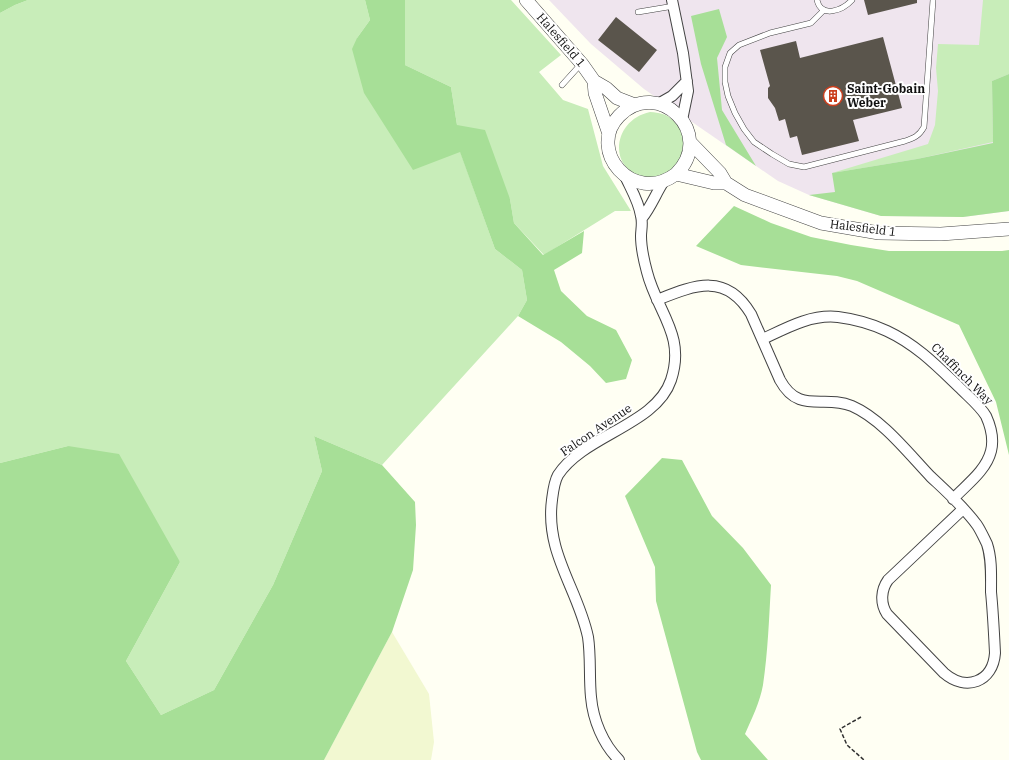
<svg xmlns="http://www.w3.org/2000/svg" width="1009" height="760" font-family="'IBM Plex Serif',serif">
<rect width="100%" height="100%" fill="#fffff3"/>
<path fill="#efe5ee" d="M549 0H1009V211L963 217 881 216 809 195 778 181 644 89 591 44Z"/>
<path fill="#f2f8d1" d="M392 632 429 694 434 742 431 760H324Z"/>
<path fill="#c8edb9" d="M28 0H365L370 20 357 38 460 151 495 249 522 270 527 300 518 316 382 465 314 436 322 471 273 585 214 690 161 715 126 661 180 562 68 446 0 463V13L15 5Z
M405 0H511L561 55 539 72 563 100 588 109 603 166 631 211H615L544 255 514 223 510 199 457 125 451 87 405 65Z
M983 0H1009V74L992 81 993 142 917 159 832 173 928 144 935 125 938 91 936 68 938 44 979 45Z
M650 112C670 113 674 120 685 136L679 166C673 170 665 176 658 178 654 179 649 177 646 177 607 171 612 120 650 112Z"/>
<path fill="#a7df97" d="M0 0H28L15 5 0 13Z
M365 0H405V65L451 87 457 125 485 130 510 199 514 223 543 255 584 231 582 253 554 270 561 291 587 316 616 330 632 360 626 379 606 383 590 366 561 342 518 316 527 300 522 270 495 249 460 152 413 170 364 93 352 49 357 38 370 20Z
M719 9 727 37 717 58 722 110 756 166 726 145 701 64 691 16Z
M1009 74V211L963 217 881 216 809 195 835 192 832 173 917 159 993 143 992 81Z
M734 206 771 223 811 237 851 245 889 251H1002L1009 250V455L996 402 959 325 857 281 837 276 741 265 696 246Z
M314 436 382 465 415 502 416 525 413 570 392 632 324 760H0V463L68 446 119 454 180 562 126 661 161 715 214 690 273 585 322 471Z
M662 458 682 460 712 516 743 548 771 585C769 618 768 652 763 685 760 702 752 718 745 734L768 760H701L697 752 656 601 655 567 625 496Z"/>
<path fill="#5a554c" d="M864 0H917V3L868 15Z
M616 17 657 50 639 72 598 40Z
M883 37 902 108 853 120 859 141 802 155 797 136 790 138 785 119 779 121 775 108 768 98V88L770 86 760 50 796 41 800 58Z"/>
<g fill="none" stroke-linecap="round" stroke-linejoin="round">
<defs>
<path id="service" d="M817 0C821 19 843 10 852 0
M824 10 811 23 770 33 739 45 730 53 725 67V82L728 96 735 113 744 129 754 142 772 154 789 164 804 167 905 141C914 138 919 136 924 127L933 0
M638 12 674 6
M562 85 581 64"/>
<path id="minor" d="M672 0 683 53 688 91 682 120
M658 104 672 96 687 81
M642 218C651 207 656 193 664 181
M657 300C695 285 726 272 751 314L780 380C799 415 824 394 852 406 882 419 909 454 931 477 947 492 964 507 977 525 981 531 984 538 987 544 992 559 991 576 991 592 993 612 994 633 995 653 993 682 966 692 944 673L887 614C880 603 881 590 888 580L963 509
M763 339C786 328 811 314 838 317 854 319 872 324 887 331 917 345 938 367 961 389 969 397 980 406 986 416 991 427 994 439 991 451 986 471 966 485 953 499
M619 760C603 744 593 720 591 697 589 677 591 657 588 637 578 589 545 553 552 500 553 492 554 482 558 475 584 435 656 425 671 380 686 335 657 312 647 272 644 261 641 248 641 236 641 230 643 223 641 216 639 202 631 189 625 176"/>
<path id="tertiary" d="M526 0 582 64 594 81 606 88 617 98 635 105
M594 81 595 93 609 134
M690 142 720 173 726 183
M676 174C717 134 658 76 619 116 586 150 633 206 676 174L714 183H726L745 195 821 223 879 233 941 234 1009 229"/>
</defs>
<use href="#service" stroke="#434343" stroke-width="6"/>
<use href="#minor" stroke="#434343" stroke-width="12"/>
<use href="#tertiary" stroke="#434343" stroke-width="14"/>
<path stroke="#323232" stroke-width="1.5" stroke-dasharray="4 2" stroke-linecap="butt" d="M861 717 840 729 847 745 864 760"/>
<use href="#service" stroke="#fff" stroke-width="5"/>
<use href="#minor" stroke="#fff" stroke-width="10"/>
<use href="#tertiary" stroke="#fff" stroke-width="13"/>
</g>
<defs>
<symbol id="building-ring" viewBox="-11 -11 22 22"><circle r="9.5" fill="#fff" stroke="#cb3f1e" stroke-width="1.5"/><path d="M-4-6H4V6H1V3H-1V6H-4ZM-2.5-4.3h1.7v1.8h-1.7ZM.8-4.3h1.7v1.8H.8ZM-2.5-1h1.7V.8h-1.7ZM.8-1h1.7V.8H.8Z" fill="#cb3f1e"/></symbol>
</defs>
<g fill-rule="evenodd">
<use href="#building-ring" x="822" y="85" width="22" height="22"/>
</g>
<g text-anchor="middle" stroke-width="4" stroke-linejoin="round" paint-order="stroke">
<g font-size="12" fill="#101010" stroke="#fff">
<text transform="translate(561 40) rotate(49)" y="4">Halesfield 1</text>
<text transform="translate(863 228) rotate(7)" y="4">Halesfield 1</text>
<text transform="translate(962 374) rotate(45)" y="4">Chaffinch Way</text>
<text transform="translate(596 430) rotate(-34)" y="4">Falcon Avenue</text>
</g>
<g font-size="12" font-weight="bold" fill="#101010" stroke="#fff" text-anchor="start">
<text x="847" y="93">Saint-Gobain<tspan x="847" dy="14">Weber</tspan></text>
</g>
</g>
</svg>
